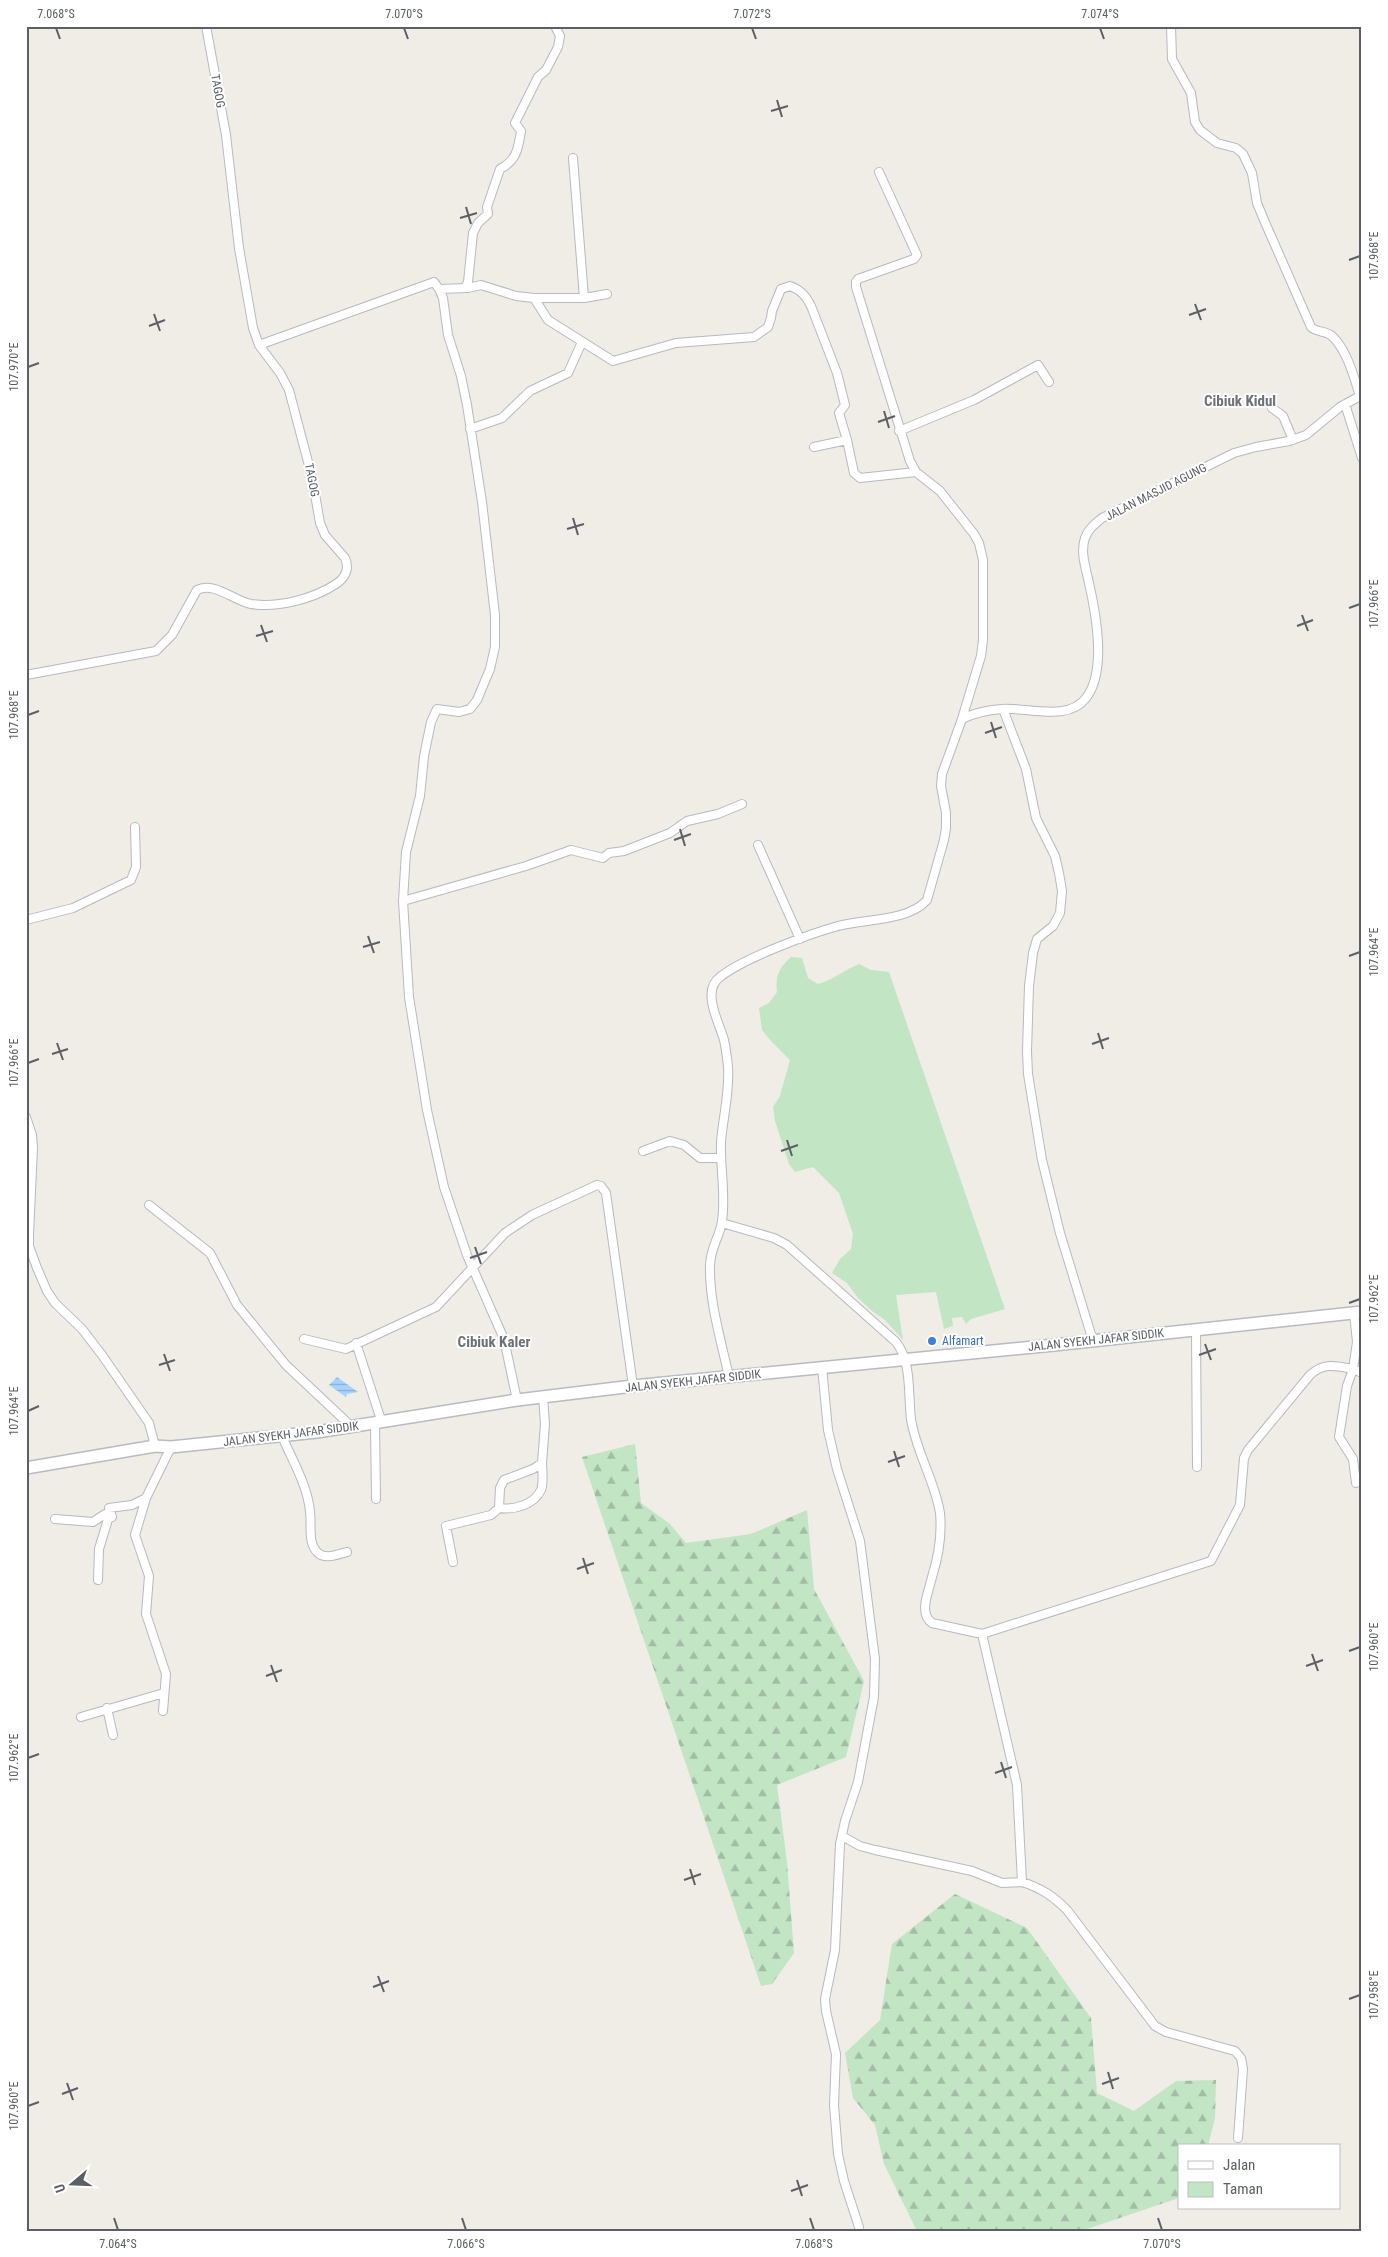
<svg xmlns="http://www.w3.org/2000/svg" width="1388" height="2257" font-family="'Roboto Condensed',sans-serif">
<defs>
<pattern id="forest-firs" width="22" height="20" patternUnits="userSpaceOnUse" patternTransform="scale(1.25)"><rect width="22" height="20" fill="#c2e5c4"/><path d="M5 1l3.5 6h-7zM16 11l3.5 6h-7z" fill="#a1bda3"/></pattern>
<pattern id="water-rules" width="6" height="5" patternUnits="userSpaceOnUse" patternTransform="scale(1.25)"><rect width="6" height="5" fill="#a6d2fd"/><path d="M0 2.5h6" fill="none" stroke="#8aaed0"/></pattern>
</defs>
<rect width="100%" height="100%" fill="#efede5"/>
<path fill="#c2e5c4" d="M791 957 802 958 808 978 818 984C833 980 844 970 859 964L871 970 889 972 1005 1309 971 1319 966 1324 962 1317 952 1318 953 1326 944 1329 936 1292 896 1295 903 1340 885 1320 872 1311 858 1298 847 1283 832 1273 840 1259 851 1249 853 1234 839 1193 813 1167 795 1172 789 1164 775 1121 773 1107 780 1096 790 1060 771 1041 762 1030 759 1008 769 1003 777 992C775 976 779 968 791 957Z"/>
<path fill="url(#forest-firs)" d="M635 1444 641 1503 670 1524 686 1543 751 1534 807 1510 814 1589 864 1681 846 1757 777 1785 787 1862 794 1953 772 1984 761 1986 582 1457Z
M955 1894 1027 1928 1091 2018 1097 2093 1134 2111 1176 2081 1216 2080 1215 2118 1208 2146H1179V2198L1081 2231H917L884 2164 875 2125 853 2098 845 2053 880 2020 892 1944Z"/>
<path fill="url(#water-rules)" d="M337 1377 358 1392 347 1394 346 1397 329 1385Z"/>
<g fill="none" stroke-linecap="round" stroke-linejoin="round">
<defs>
<path id="minor" d="M1171 26 1172 59 1191 93 1195 122 1200 130 1217 143 1236 148 1243 154 1252 173 1257 203 1264 220 1311 327C1317 333 1325 330 1332 336 1347 350 1354 377 1360 396
M573 158 584 298
M465 288 468 282 473 233 478 223 488 214 487 207 500 169C517 160 518 149 521 131L515 123 538 77 546 70 558 47 560 36 555 26
M439 289 443 298 448 335 461 376 467 405 482 502 495 615V647L490 669 477 700 470 709 459 712 437 709 431 722 424 756 420 796 406 852 403 901 409 997 427 1110 444 1187 467 1255 504 1339 517 1400
M534 298 548 320 613 361 676 343 754 337 768 327 771 318 772 311 781 289 790 286C801 290 806 296 811 306L837 373 845 405 839 413 847 440
M259 345 434 282 439 289 468 288 481 285 516 296 534 298H584L607 294
M1345 404 1362 458
M1272 408 1283 416 1293 440
M470 429 502 418 530 391 568 373 582 342
M899 431 974 400 1038 365 1049 382
M814 447 847 440 854 473 860 478 916 472
M26 675 156 651 172 635 197 590C214 581 234 601 251 604 278 608 313 599 336 584 345 578 350 569 345 558L325 535 320 523 312 477 289 390 280 373 259 345 253 328 239 248 226 135 206 26
M1003 709 1026 769 1036 818 1055 856 1059 873 1062 891 1060 913 1053 926 1037 939 1033 953 1029 986 1027 1051 1028 1074 1042 1160 1060 1233 1093 1341
M962 719C974 713 989 710 1002 709 1028 707 1068 722 1086 698 1107 671 1096 614 1089 583 1086 569 1080 552 1085 538 1088 529 1095 524 1102 518L1234 453 1256 447 1289 441 1306 435 1340 407 1362 395
M758 845 800 939
M403 901 526 866 571 850 603 858 609 853 624 851 670 833 687 821 718 814 742 804
M26 920 73 908 131 880 136 867 135 827
M26 1117 32 1135 33 1148 29 1234V1246L37 1268 47 1291 55 1303 82 1329 102 1355 149 1423 155 1446
M643 1151 670 1141 684 1145 700 1158H721
M149 1205 210 1253 237 1305 286 1365 352 1427
M722 1223 774 1238 787 1245 896 1342C912 1362 908 1395 911 1419 916 1452 935 1481 940 1513 942 1534 938 1558 932 1577 929 1591 918 1613 932 1623L982 1634 1017 1785 1022 1882 1002 1883 972 1871 875 1850 860 1846 842 1836
M1354 1313 1357 1342 1353 1369 1362 1373
M1196 1330 1197 1467
M304 1339 346 1349 436 1307 505 1233 532 1215 597 1185 601 1186 606 1193 633 1386
M356 1343 382 1423
M822 1367 828 1430 837 1469 860 1541 875 1659 874 1697 858 1782 845 1821 840 1844 835 1950 825 1999 826 2011 836 2054 834 2105 838 2154 844 2181 859 2227
M729 1377C721 1340 709 1302 710 1265 711 1245 720 1237 722 1221 726 1195 720 1168 721 1142 723 1117 730 1091 728 1066 727 1058 726 1049 724 1040 719 1022 701 991 720 977 744 958 809 934 838 926 865 919 909 921 927 900L944 840 946 828V813L941 786 942 774 962 719 981 656 983 640V560L979 543 974 534 940 491 916 472 910 461 856 287V282L858 279 914 259 917 255 879 172
M375 1424 376 1499
M282 1436C292 1460 308 1486 310 1512 312 1524 307 1543 318 1553 326 1560 338 1554 347 1552
M146 1498 135 1535 149 1576 146 1614 166 1674 163 1711
M499 1508C514 1510 534 1505 541 1490 544 1483 542 1470 542 1463
M55 1519 93 1522 105 1514 112 1517 109 1508 132 1505 146 1498 171 1447
M453 1562 446 1526 491 1515 499 1508 500 1488 504 1480 533 1469 542 1463 545 1424 543 1397
M98 1580 99 1549 109 1516
M982 1634 1211 1561 1240 1505 1244 1458 1248 1450 1310 1375C1324 1362 1336 1366 1353 1369L1347 1386 1339 1437 1353 1459 1356 1483
M107 1708 113 1735
M81 1717 164 1693
M1022 1882C1041 1888 1053 1896 1067 1910L1155 2026 1166 2032 1235 2051 1241 2058 1243 2069 1238 2138"/>
<path id="secondary" d="M26 1468 155 1446 171 1447 317 1432 517 1400 633 1386 1054 1345 1362 1312"/>
</defs>
<use href="#minor" stroke="#b7babe" stroke-width="10"/>
<use href="#secondary" stroke="#b8bbc0" stroke-width="14"/>
<use href="#minor" stroke="#fff" stroke-width="8"/>
<use href="#secondary" stroke="#fff" stroke-width="11"/>
</g>
<path fill="none" stroke="#5c6065" stroke-width="2" d="M56 28 60 39M404 28 408 39M752 28 756 39M1100 28 1104 39M777 100 782 117M771 111 788 106M466 207 471 224M460 218 477 213M1349 260 1360 256M1195 304 1201 320M154 314 160 331M1189 315 1206 309M149 326 165 320M28 367 39 363M884 411 889 428M878 422 895 416M573 518 578 535M567 529 584 524M1349 608 1360 604M1302 615 1308 631M261 625 267 642M1297 626 1313 620M256 636 273 631M28 715 39 711M991 722 996 738M985 733 1002 727M680 829 685 846M674 840 691 834M368 936 374 953M363 947 380 942M1349 956 1360 952M1098 1033 1103 1049M57 1043 63 1060M1092 1044 1109 1038M52 1054 68 1049M28 1063 39 1059M787 1140 792 1156M781 1151 798 1145M475 1247 481 1264M470 1258 487 1252M1349 1303 1360 1299M1205 1344 1211 1360M164 1354 170 1371M1199 1355 1216 1349M159 1365 175 1360M28 1411 39 1406M894 1451 899 1467M888 1462 905 1456M583 1558 588 1574M577 1569 594 1563M1349 1651 1360 1647M1312 1654 1318 1671M271 1665 277 1682M1306 1666 1323 1660M266 1676 282 1670M28 1758 39 1754M1001 1762 1006 1778M995 1773 1012 1767M690 1869 695 1885M684 1880 701 1874M378 1976 384 1992M373 1987 389 1981M1349 1999 1360 1995M1108 2072 1113 2089M67 2083 73 2100M1102 2084 1119 2078M62 2094 78 2088M28 2106 39 2102M797 2180 802 2196M791 2191 808 2185M114 2218 118 2230M462 2218 466 2230M810 2218 814 2230M1158 2218 1162 2230"/>
<circle fill="#3f7fe0" stroke="#fff" stroke-width="2" cx="932" cy="1341" r="5"/>
<g text-anchor="middle" stroke-width="4" stroke-linejoin="round" paint-order="stroke">
<g font-size="12" fill="#5c6065" stroke="#fff">
<text transform="translate(218 91) rotate(80)" y="4">TAGOG</text>
<text transform="translate(312 480) rotate(79)" y="4">TAGOG</text>
<text transform="translate(1156 492) rotate(-27)" y="4">JALAN MASJID AGUNG</text>
<text transform="translate(1096 1340) rotate(-6)" y="4">JALAN SYEKH JAFAR SIDDIK</text>
<text transform="translate(693 1381) rotate(-6)" y="4">JALAN SYEKH JAFAR SIDDIK</text>
<text transform="translate(291 1434) rotate(-7)" y="4">JALAN SYEKH JAFAR SIDDIK</text>
</g>
<g font-size="12" fill="#366cbe" stroke="#fff" text-anchor="start">
<text x="942" y="1345">Alfamart</text>
</g>
<g font-size="15" font-weight="bold" fill="#6d7277" stroke="#fff">
<text x="1240" y="406">Cibiuk Kidul</text>
<text x="494" y="1347">Cibiuk Kaler</text>
</g>
</g>
<rect width="1388" height="2257" fill="none" stroke="#ffffff" stroke-width="55"/>
<rect x="1178" y="2144" width="162" height="65" fill="#ffffff" stroke="#bebfc1"/>
<rect x="1188" y="2161" width="25" height="8" fill="#ffffff" stroke="#bebfc1"/>
<text x="1223" y="2170" font-size="15" fill="#5c6065">Jalan</text>
<rect x="1188" y="2182" width="25" height="15" fill="#c2e5c4" stroke="#bebfc1"/>
<text x="1223" y="2194" font-size="15" fill="#5c6065">Taman</text>
<g transform="translate(72 2184) rotate(251)" stroke="#ffffff" stroke-width="4" paint-order="stroke">
<path d="M0-4L9 19L0 12L-9 19Z" fill="#5c6065"/>
<text y="-8" font-size="14" font-weight="bold" text-anchor="middle" fill="#5c6065">U</text>
</g>
<rect x="28" y="28" width="1332" height="2202" fill="none" stroke="#5c6065" stroke-width="2"/>
<g font-size="12" text-anchor="middle" fill="#5c6065">
<text x="56" y="18">7.068°S</text>
<text x="404" y="18">7.070°S</text>
<text x="752" y="18">7.072°S</text>
<text x="1100" y="18">7.074°S</text>
<text transform="translate(1374 256) rotate(-90)" y="4">107.968°E</text>
<text transform="translate(14 367) rotate(-90)" y="4">107.970°E</text>
<text transform="translate(1374 604) rotate(-90)" y="4">107.966°E</text>
<text transform="translate(14 715) rotate(-90)" y="4">107.968°E</text>
<text transform="translate(1374 952) rotate(-90)" y="4">107.964°E</text>
<text transform="translate(14 1063) rotate(-90)" y="4">107.966°E</text>
<text transform="translate(1374 1299) rotate(-90)" y="4">107.962°E</text>
<text transform="translate(14 1411) rotate(-90)" y="4">107.964°E</text>
<text transform="translate(1374 1647) rotate(-90)" y="4">107.960°E</text>
<text transform="translate(14 1758) rotate(-90)" y="4">107.962°E</text>
<text transform="translate(1374 1995) rotate(-90)" y="4">107.958°E</text>
<text transform="translate(14 2106) rotate(-90)" y="4">107.960°E</text>
<text x="118" y="2248">7.064°S</text>
<text x="466" y="2248">7.066°S</text>
<text x="814" y="2248">7.068°S</text>
<text x="1162" y="2248">7.070°S</text>
</g>
</svg>
